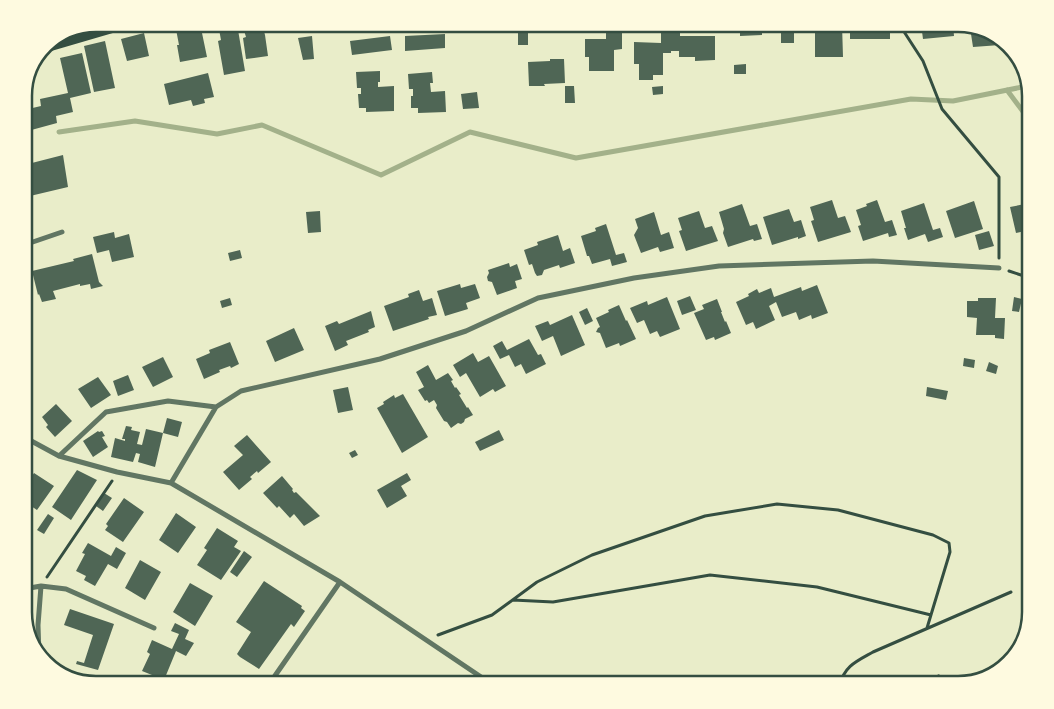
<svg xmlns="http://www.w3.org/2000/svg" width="1054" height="709" font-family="'Crimson Pro',serif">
<rect width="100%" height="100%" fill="#e9edc9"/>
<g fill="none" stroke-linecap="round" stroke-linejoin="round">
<path stroke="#a3b18a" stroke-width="5" d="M1007 90 1030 121
M59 132 135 121 217 134 262 125 381 175 470 132 576 158 911 99 953 101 1027 86"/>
</g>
<path fill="#4f6655" d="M175 24H200L201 29H204L205 33H202L207 57 180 62 177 45H179Z
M218 24H237L245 71 224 75 218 41 221 40Z
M242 24H262L265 35 268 56 246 59 243 38 246 37Z
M518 24H528V45H518Z
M740 24H762V35L740 36Z
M781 24H794V43H781Z
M815 24H842L843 57H815Z
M850 24H890V39H850Z
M921 24H953L954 36 923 39Z
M974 29 998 36 1000 45 973 47 971 34H975Z
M144 33 149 56 127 61 121 39Z
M606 33H622V49L614 50V71H589V57H585V39H606Z
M661 33H680V36H715V60L695 61V57H679V51H671V53H663V75H653V80H639V64H634V42L661 43Z
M445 34V48L405 51V36Z
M312 36 314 59 303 60 298 38Z
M390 36 392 50 352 55 350 41Z
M105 41 115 88 94 92 84 46Z
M82 53 91 93 70 98 73 112 56 116 57 123 24 132V110L41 106 40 99 68 93 60 58Z
M550 59H564L565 83 544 84 545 86H529L528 62 550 61Z
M746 64V74H734V65Z
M380 71V82H378V87L394 86V111L366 112V108H359L358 94H361V88H357L356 72Z
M432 72 433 83H430L431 92 445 91 446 112 418 113V108H411V96H413V89H409L408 74Z
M208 73 214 97 204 99 205 103 193 106 191 100 169 105 164 84Z
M565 86H574L575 103H565Z
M663 86V94L653 95 652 87Z
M477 92 479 108 463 109 461 94Z
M63 155 68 187 30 196 24 172V165Z
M832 200 838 218 845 216 851 232 818 242 811 221 814 220 810 207Z
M877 200 885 222 892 220 897 235 889 237 888 233 863 241 858 226 861 225 856 210 867 206 866 204Z
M974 201 983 229 955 238 946 211Z
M924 203 933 230 940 228 943 237 928 242 925 234 908 240 904 228H906L901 211Z
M1030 203V230L1016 233 1010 207Z
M742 204 750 226 757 224 762 239 754 241 753 239 728 247 723 233 724 229 719 212Z
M789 209 794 222 801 220 806 236 798 239V237L772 245 763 217Z
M320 211 321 232 308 233 306 212Z
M699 211 705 228 712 226 718 241 686 251 679 231 682 230 678 218Z
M654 212 661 235 669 232 674 248 660 252 658 247 641 253 634 235 638 228 635 219Z
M606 224 616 255 624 253 627 262 612 266 610 259 592 264 589 256H587L581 236 596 231 595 228Z
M989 231 994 246 979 250 975 235Z
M114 232 115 238 129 234 134 257 112 262 109 250 97 253 93 237Z
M558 235 563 251 570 248 575 263 560 268 559 265 544 270 542 275 537 276 535 273 532 264 529 265 524 250 538 245 537 242Z
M240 250 242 258 230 261 228 253Z
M92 254 99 282 103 286 91 289 90 284 80 286V284L53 291 56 299 42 302 39 294 38 295 32 271 74 261 73 259Z
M509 263 510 267 517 264 522 279 515 281 517 288 497 295 492 282 488 281 487 277 489 273 488 270Z
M24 278 30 294 24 295Z
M460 284 461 288 475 284 480 298 466 303 468 309 445 316 437 291Z
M817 285 828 313 812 319 811 315 799 320 796 312 782 317 776 302 769 306 775 320 756 329 753 322 746 325 736 302 749 296 748 294 757 289 759 293 771 288 774 297 801 287 802 291Z
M419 290 423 301 432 298 437 315 428 317 429 319 393 331 384 306 409 297 408 294Z
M690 296 696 310 682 315 677 301Z
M667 297 680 329 660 337 657 331 650 334 644 320 637 323 630 308 647 301 648 305Z
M1014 297 1022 299 1019 312 1012 311Z
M230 298 232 305 222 308 220 301Z
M978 298H996L995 318H1005L1004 339 995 338V335H976L977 318 967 317V301H978Z
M717 299 722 312H721L725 322 726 321 731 333 715 340 714 337 706 340 694 313 704 309 702 305Z
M619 305 626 321 627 320 636 339 620 346 619 343 606 348 600 333 596 332 598 328 600 327 596 318 609 312 608 310Z
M587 308 593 321 585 325 579 312Z
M371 311 375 327 368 330 369 332 346 341 348 345 335 351 325 326 337 321 339 324Z
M572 315 585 345 561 356 553 336 542 341 535 326 548 321 550 325Z
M294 328 304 350 275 362 266 341Z
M529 339 538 355 541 354 546 364 526 374 521 364 515 367 509 355 500 359 493 346 502 341 507 350Z
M230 342 239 364 231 368 230 366 219 370 220 372 204 379 196 359 210 353 209 350Z
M473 353 478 362 489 356 506 386 495 392 493 389 480 397 466 373 460 377 453 365Z
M163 357 173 377 153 387 142 367Z
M964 358 975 360 974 368 963 366Z
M989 362 998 366 996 374 986 371Z
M428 365 436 380 448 373 453 380 451 381 455 388 456 387 461 394 459 395 467 408 468 407 473 415 465 419 464 422 461 424 458 423 451 428 447 422 444 421 436 408 437 405 434 400 429 403 427 400 425 401 418 390 424 387 416 372Z
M128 375 134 390 118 396 113 381Z
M98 377 111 395 91 408 78 389Z
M348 387 353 410 338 413 333 390Z
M927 387 948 391 946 400 926 396Z
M403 394 428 437 402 453 377 408 384 404 383 402 394 395 395 398Z
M56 404 72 421 55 437 46 427 48 425 42 417Z
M167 418 182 422 178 437 163 433Z
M126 426 132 427 131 430 140 432 137 444 142 445 146 429 163 433 155 467 138 462 140 454 136 453 133 462 111 457 115 438 125 441V439H122Z
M499 430 504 440 480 451 475 442Z
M98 431 99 432 102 431 105 436 102 437 108 447 93 457 83 441Z
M247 435 271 462 258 473 257 471 250 477 252 479 239 490 223 472 243 455 234 446Z
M355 450 358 455 352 458 349 453Z
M77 470 97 480 71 520 52 507Z
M34 473 54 486 37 510 28 504 24 509V488Z
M407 473 411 480 401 486 407 496 387 508 377 490Z
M282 476 293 489 292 490 294 493 296 492 320 516 304 526 294 514 290 518 279 506 277 508 263 493Z
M104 493 112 498 103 511 96 506Z
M124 498 144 512 123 542 105 530 108 526 106 524Z
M176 513 196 527 178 553 159 540Z
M48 514 54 518 44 534 37 530Z
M25 527 32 532 24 544V529Z
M217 528 238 541 234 547 241 551 221 580 197 565 207 550 204 548Z
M88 543 111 556 116 547 126 553 117 569 108 564 95 586 84 580 86 576 76 571 85 554 82 553Z
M244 551 252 557 237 577 230 572Z
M140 560 161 572 145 600 125 588Z
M264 581 302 606 301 608 305 611 294 627 291 624 259 669 240 657 237 654 251 632 236 622Z
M190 583 213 596 195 626 173 612Z
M70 609 114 624 98 670 76 664 77 661 84 663 93 635 64 625Z
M175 623 189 630 185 639 194 643 186 656 176 651 162 685H147L152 675 142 671 150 654 147 652 152 640 172 649 179 634 171 631Z
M939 674 946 684 942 685H917Z"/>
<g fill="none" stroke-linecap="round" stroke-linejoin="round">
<path stroke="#344e41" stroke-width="3" d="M899 24 923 61 942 109 999 177V258
M1009 271 1030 278
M47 577 112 481
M513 600 553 602 710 575 817 587 931 615
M438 635 492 615 537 582 592 555 705 516 777 504 838 510 933 535 949 543 950 552 927 628
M840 685C844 666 857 661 873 652L1011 592"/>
<path stroke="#617663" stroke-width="5" d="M625 24 677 25
M24 245 62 232
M24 437 59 456 117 472 171 483 340 582 493 685
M59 456 106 412 168 401 216 407
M171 483 216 407 241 391 380 359 466 331 538 298 634 278 719 266 873 261 999 268
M24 589 41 586 66 589 154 628
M39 655 38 625 41 586
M272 680 340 582"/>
<path stroke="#344e41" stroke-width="10" d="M44 48 126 24"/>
</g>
<path d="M0 0H1054V709H0ZM96 32H958A64 64 0 0 1 1022 96V612A64 64 0 0 1 958 676H96A64 64 0 0 1 32 612V96A64 64 0 0 1 96 32Z" fill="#fefae0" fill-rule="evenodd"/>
<path fill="none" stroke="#344e41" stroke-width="2.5" d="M96 32H958A64 64 0 0 1 1022 96V612A64 64 0 0 1 958 676H96A64 64 0 0 1 32 612V96A64 64 0 0 1 96 32Z"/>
</svg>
